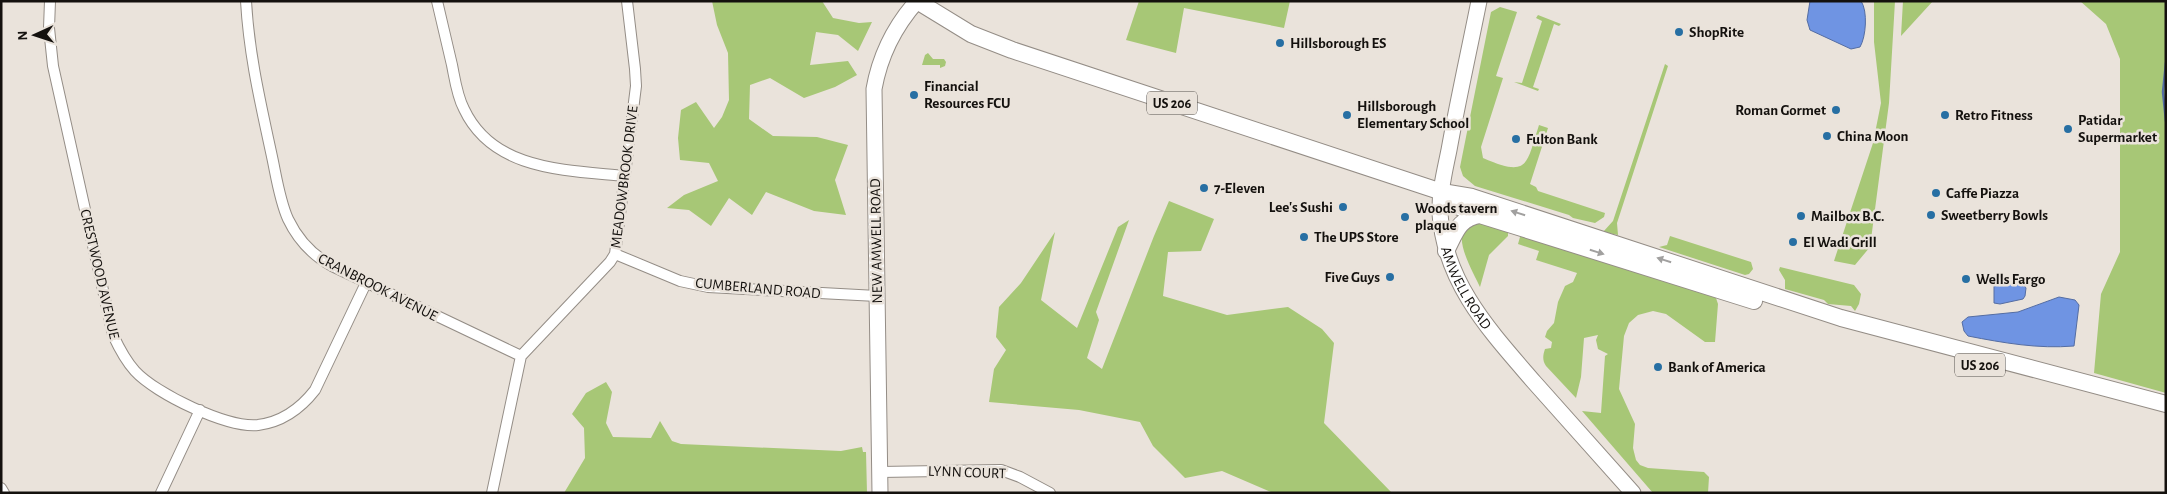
<svg xmlns="http://www.w3.org/2000/svg" width="2167" height="494" font-family="'Alegreya Sans',sans-serif">
<rect width="100%" height="100%" fill="#eae3db"/>
<path fill="#a7c776" d="M712 1H822L833 18 859 23 872 22 858 51 838 35 816 32 810 65 848 61 857 75 835 87 804 98 770 78 750 85 749 119 773 136 817 137 848 145 835 180 846 215 814 211 766 192 752 215 729 198 711 226 689 210 667 208 684 195 718 181 709 163 680 160 678 138 681 110 696 102 714 128 722 117 729 100 728 53 717 25Z
M1139 1H1290L1284 28 1184 8 1176 53 1126 40Z
M1874 1H1895L1889 103 1870 247 1855 265 1834 261 1873 143 1881 103 1874 42Z
M1903 1H1933L1901 36Z
M2080 1H2166V393L2094 373 2101 294 2120 252V59L2106 24Z
M1500 7 1517 12 1496 76 1503 78 1481 147 1483 158C1529 178 1526 165 1539 125L1548 128 1530 184 1536 187 1538 191 1605 213 1604 217 1595 223 1573 218 1569 215 1475 186 1463 176 1460 167 1491 12Z
M1538 15 1561 24 1559 26 1554 24 1533 87 1539 89 1538 91 1514 82 1522 83 1542 21 1536 18Z
M928 53 933 59H944L946 62 945 66 940 68V65H922L925 55Z
M1665 64 1668 66 1617 223 1618 235 1603 232 1613 221Z
M1169 201 1214 219 1201 251 1168 252 1163 296 1227 315 1288 307 1322 329 1334 343 1324 423 1392 493H1273L1222 471 1185 478 1153 446 1140 422 1079 410 989 402 994 369 1006 350 996 337 999 307 1021 283 1055 232 1041 300 1077 328 1118 227 1129 220 1096 312 1099 320 1087 358 1102 369 1154 236Z
M1473 220 1508 231V236L1489 255 1480 287C1475 276 1457 245 1463 233 1466 229 1470 225 1473 220Z
M1524 235 1711 294 1716 298 1718 304 1715 342H1705L1666 314 1653 311 1638 315 1629 323 1624 336 1619 389 1635 424 1633 448 1636 460 1640 465 1648 468 1704 472 1709 477 1708 493H1653L1582 411 1601 413 1605 356 1608 354 1598 349 1596 340 1598 335 1584 338 1581 377 1576 398 1546 366C1542 360 1543 355 1545 349L1551 348 1552 342 1545 337 1547 331 1554 323 1558 302 1565 286 1573 282 1577 273 1536 260 1539 251 1518 244 1520 237Z
M1670 236 1751 262 1753 269 1749 274 1745 275 1659 247 1667 245Z
M1780 267 1854 285 1861 294 1859 304 1855 311 1851 306 1828 304 1824 300 1785 289V280L1779 270Z
M606 382 612 392 606 423 613 437 651 438 660 421 672 441 681 444 841 451 862 447 863 452H866L867 493H564L585 458 584 428 572 414 586 393Z"/>
<path fill="#6f94e3" stroke="#546da3" d="M1810 1H1861C1868 11 1866 37 1860 47L1851 49 1810 30 1807 20Z
M1997 279 2023 284 2026 288 2025 296 2023 299 2000 304 1994 303V284Z
M2059 297 2075 300 2079 305 2074 346C2038 349 2004 343 1968 336L1964 331 1962 322 1968 317 2018 312Z"/>
<g fill="none" stroke-linecap="round" stroke-linejoin="round">
<path stroke="#546da3" stroke-width="2.5" d="M2166 63 2163 92 2166 121"/>
<defs>
<path id="street" d="M50 1 49 28 53 66 113 335C119 348 125 360 135 371 156 394 227 428 258 425 282 422 301 408 315 390L366 283
M246 1C249 54 260 101 271 152 276 174 279 199 288 219 298 240 312 255 332 266L521 356
M437 1C442 22 447 44 452 65 455 80 457 96 464 109 493 171 566 170 625 176
M615 254 680 281 708 287 877 296
M880 472 1001 470 1020 477 1050 493
M1 488 4 493
M161 493 200 410
M492 493 521 356 610 262 615 254 636 86 635 69 627 1"/>
<g id="secondary">
<path id="s1" d="M1479 1C1469 51 1458 100 1449 150 1445 170 1439 193 1440 214 1445 284 1491 332 1534 382 1567 419 1600 456 1633 493"/>
<path d="M880 493 874 89C880 55 894 27 917 1"/>
</g>
<path id="primary" d="M917 1 971 34 1012 50 1442 192 1472 197 1841 318 2166 404
M1442 192 1457 206 1480 215 1754 301
M1446 251C1456 232 1458 219 1480 215"/>
</defs>
<use href="#street" stroke="#948d86" stroke-width="12"/>
<use href="#secondary" stroke="#948d86" stroke-width="17"/>
<use href="#primary" stroke="#948d86" stroke-width="18"/>
<use href="#street" stroke="#fff" stroke-width="10"/>
<use href="#secondary" stroke="#fff" stroke-width="15"/>
<use href="#primary" stroke="#fff" stroke-width="16"/>
</g>
<defs><path id="oneway-solid" d="M-6-.8H1V-3.2L6.5 0L1 3.2V.8H-6Z" transform="scale(1.25)"/></defs>
<g fill="#a1a09f">
<use href="#oneway-solid" transform="translate(1518 213) rotate(-162)"/>
<use href="#oneway-solid" transform="translate(1597 252) rotate(17)"/>
<use href="#oneway-solid" transform="translate(1664 260) rotate(-162)"/>
</g>
<g fill="#276fa3" stroke="#eae3db" stroke-width="2">
<circle cx="1679" cy="32" r="5"/>
<circle cx="1280" cy="43" r="5"/>
<circle cx="914" cy="95" r="5"/>
<circle cx="1836" cy="110" r="5"/>
<circle cx="1347" cy="115" r="5"/>
<circle cx="1945" cy="115" r="5"/>
<circle cx="2068" cy="129" r="5"/>
<circle cx="1827" cy="136" r="5"/>
<circle cx="1516" cy="139" r="5"/>
<circle cx="1204" cy="188" r="5"/>
<circle cx="1936" cy="193" r="5"/>
<circle cx="1343" cy="207" r="5"/>
<circle cx="1931" cy="215" r="5"/>
<circle cx="1801" cy="216" r="5"/>
<circle cx="1405" cy="217" r="5"/>
<circle cx="1304" cy="237" r="5"/>
<circle cx="1793" cy="242" r="5"/>
<circle cx="1390" cy="277" r="5"/>
<circle cx="1966" cy="279" r="5"/>
<circle cx="1658" cy="367" r="5"/>
</g>
<g text-anchor="middle" stroke-width="5" stroke-linejoin="round" paint-order="stroke">
<g fill="#eae3db" stroke="#54504c" stroke-width="1">
<rect x="1147" y="91.5" width="50" height="23" rx="4"/>
<rect x="1955" y="353.5" width="50" height="23" rx="4"/>
</g>
<g font-size="14" font-weight="bold" fill="#14110e">
<text x="1172" y="108">US 206</text>
<text x="1980" y="370">US 206</text>
</g>
<g font-size="15" font-weight="bold" fill="#14110e" stroke="#eae3db" text-anchor="start">
<text x="1689" y="37">ShopRite</text>
<text x="1290" y="48">Hillsborough ES</text>
<text x="924" y="91">Financial<tspan x="924" dy="17">Resources FCU</tspan></text>
<text x="1357" y="111">Hillsborough<tspan x="1357" dy="17">Elementary School</tspan></text>
<text x="1826" y="115" text-anchor="end">Roman Gormet</text>
<text x="1955" y="120">Retro Fitness</text>
<text x="2078" y="125">Patidar<tspan x="2078" dy="17">Supermarket</tspan></text>
<text x="1837" y="141">China Moon</text>
<text x="1526" y="144">Fulton Bank</text>
<text x="1214" y="193">7-Eleven</text>
<text x="1946" y="198">Caffe Piazza</text>
<text x="1333" y="212" text-anchor="end">Lee's Sushi</text>
<text x="1415" y="213">Woods tavern<tspan x="1415" dy="17">plaque</tspan></text>
<text x="1941" y="220">Sweetberry Bowls</text>
<text x="1811" y="221">Mailbox B.C.</text>
<text x="1314" y="242">The UPS Store</text>
<text x="1803" y="247">El Wadi Grill</text>
<text x="1380" y="282" text-anchor="end">Five Guys</text>
<text x="1976" y="284">Wells Fargo</text>
<text x="1668" y="372">Bank of America</text>
</g>
<g font-size="15" fill="#14110e" stroke="#eae3db">
<text transform="translate(624 177) rotate(-83)" y="5">MEADOWBROOK DRIVE</text>
<text transform="translate(876 241) rotate(-91)" y="5">NEW AMWELL ROAD</text>
<text transform="translate(100 274) rotate(77)" y="5">CRESTWOOD AVENUE</text>
<text dy="5" stroke="none"><textPath href="#s1" startOffset="296">AMWELL ROAD</textPath></text>
<text transform="translate(378 287) rotate(27)" y="5">CRANBROOK AVENUE</text>
<text transform="translate(758 288) rotate(5)" y="5">CUMBERLAND ROAD</text>
<text transform="translate(967 472) rotate(2)" y="5">LYNN COURT</text>
</g>
</g>
<rect width="2167" height="494" fill="none" stroke="#14110e" stroke-width="5"/>
<g transform="translate(35 35) rotate(267)" stroke="#eae3db" stroke-width="4" paint-order="stroke">
<path d="M0-4L9 19L0 12L-9 19Z" fill="#14110e"/>
<text y="-8" font-size="14" font-weight="bold" text-anchor="middle" fill="#14110e">N</text>
</g>
</svg>
